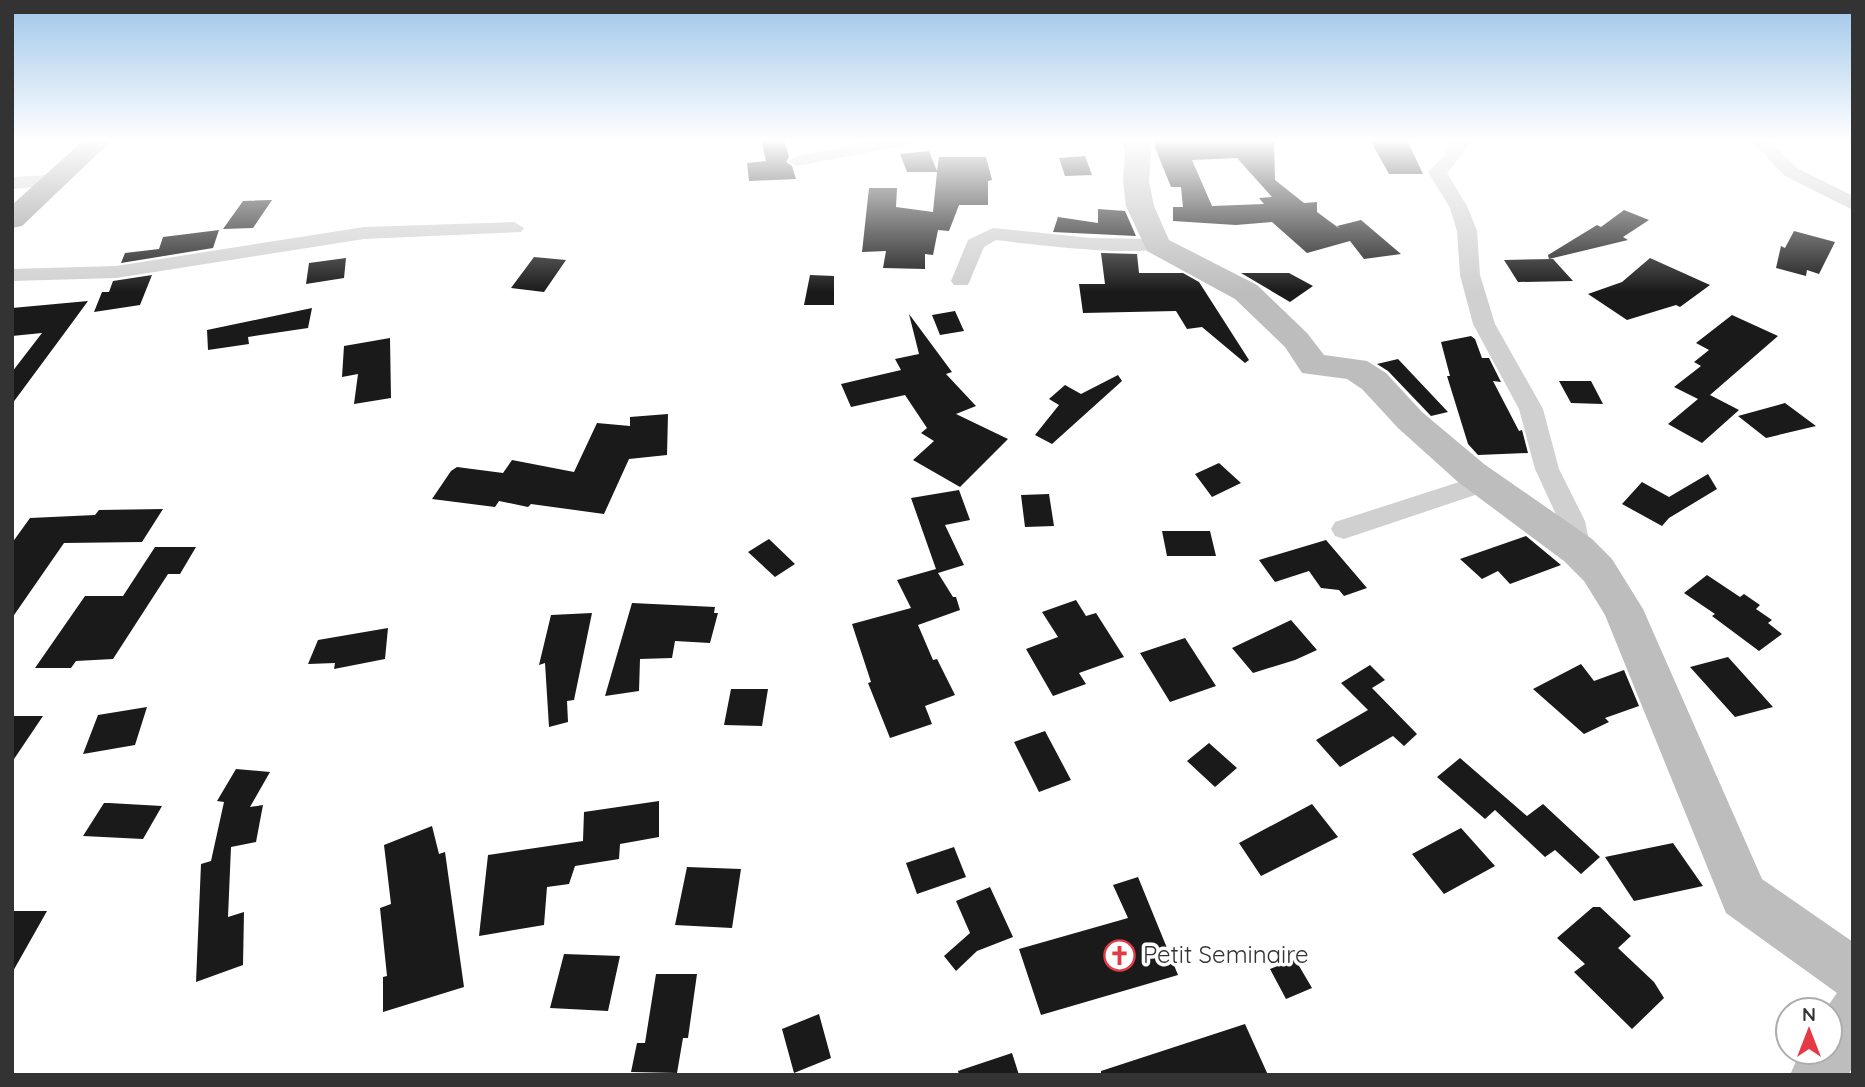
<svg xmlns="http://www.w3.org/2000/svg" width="1865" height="1087" font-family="Quicksand,sans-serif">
<rect width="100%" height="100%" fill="#fff"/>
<path fill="#1a1a1a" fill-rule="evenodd" d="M761 140H784L789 157 786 162 792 166 796 179 749 181 747 163 766 161Z
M1152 140H1274L1275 180 1304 203 1317 202V212L1340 229 1337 226 1361 220 1401 254 1364 259 1350 241 1307 253 1272 222 1236 225 1173 221V207H1183L1181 187H1171ZM1237 158 1272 197 1259 198 1264 204 1212 206 1192 160Z
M1370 140H1407L1423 174H1389Z
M929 151 937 171 939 157H986L992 180 988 181V205H959L949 231 938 230 933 255 925 254V269L883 268 886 251 862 252 869 188H897L896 207 933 212 937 172H907L900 154Z
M1085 156 1092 175 1065 176 1059 158Z
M272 200 253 228 223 229 243 201Z
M1098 209 1125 211 1136 236 1053 232 1058 217 1098 223Z
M1624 210 1649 220 1623 237 1628 240 1549 259 1548 255 1597 225 1601 227Z
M219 230 213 248 121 263 125 253 159 249 163 237Z
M1794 231 1835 242 1819 274 1807 270 1806 276 1776 268 1781 246 1785 248Z
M1101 253 1137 254 1139 273H1183L1199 282 1249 360 1245 363 1202 327 1187 329 1176 311 1083 313 1079 284H1105Z
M534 257 566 260 544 292 511 288Z
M346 258 344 278 306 284 309 263Z
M1650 258 1710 285 1680 307 1676 305 1627 320 1588 294 1622 282Z
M1553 259 1573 281 1518 282 1504 260Z
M1241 273H1289L1313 286 1290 302Z
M152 275 140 305 94 312 102 292H109L113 281Z
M810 275 834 276V305H804Z
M88 301 66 331 12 404V372L42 333 12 336V308Z
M312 308 308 328 248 337 249 344 208 350 207 330Z
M955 311 964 331 940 335 932 315Z
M909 314 952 372 946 374 976 406 956 414 1008 439 960 487 913 460 934 441 921 433 927 428 905 395 851 407 841 384 901 370 895 359 919 354Z
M1732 315 1778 336 1710 395 1739 410 1702 443 1668 424 1698 399 1674 387 1701 366 1694 362 1709 350 1696 343Z
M1471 336 1475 339 1482 358H1489L1501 382 1493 381 1519 431 1522 430 1528 453 1478 455 1468 444 1447 376H1450L1441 342Z
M390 338 391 398 354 404 358 374 342 377 344 346Z
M1398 359 1448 412 1431 416 1388 371 1377 364Z
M1118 375 1122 381 1052 444 1035 435 1059 405 1049 399 1065 385 1081 394Z
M1559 381H1591L1603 404 1571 403Z
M1785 403 1816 426 1766 438 1738 416Z
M668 414 667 455 629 459 604 514 531 504 528 507 499 501 495 507 432 499 451 471 457 467 503 473 512 460 574 472 597 423 630 426V417Z
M1219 463 1241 483 1212 497 1195 474Z
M1708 474 1717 489 1669 518 1662 526 1622 504 1642 482 1669 497Z
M959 490 970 520 945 525 964 565 938 573 953 597H956L960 610 918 625 933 660 937 659 955 695 925 706 932 724 890 738 868 683 871 682 852 624 911 608 897 580 936 569 911 498Z
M1049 494 1054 526 1025 527 1021 495Z
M163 509 142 542 64 543 12 618V543L30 518 95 515 99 510Z
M1162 531H1210L1216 556H1167Z
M1526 536 1561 565 1510 584 1498 571 1482 579 1460 559Z
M769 539 795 564 775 577 748 552Z
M1326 540 1367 588 1344 596 1339 590 1321 588 1309 571 1275 582 1259 560Z
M155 547H196L180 574H168L113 659 76 661 71 668H35L85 596H123Z
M1707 575 1740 597 1744 594 1760 605 1756 609 1772 620 1768 623 1782 634 1759 651 1712 616 1715 614 1684 593Z
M1076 600 1086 616 1096 613 1124 657 1079 673 1086 684 1053 696 1026 649 1058 637 1042 612Z
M632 603 715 607 714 613H718L710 643 675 641 672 658 640 659 639 691 605 696Z
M592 613 574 700 567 701 568 722 549 727 545 663 539 665 551 615Z
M1291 620 1317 650 1295 660 1253 673 1232 648Z
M388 628 385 659 334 669 335 663 308 664 318 640Z
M1185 638 1216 686 1170 702 1140 653Z
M1728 657 1773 707 1735 717 1690 667Z
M1581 664 1594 681 1624 670 1639 706 1605 718 1609 722 1584 734 1533 689Z
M1370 665 1385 680 1372 688 1417 734 1404 746 1393 736 1340 767 1316 740 1368 710 1341 683Z
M731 689H768L762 726 724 725Z
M147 707 135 745 83 754 98 715Z
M12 716H43L12 762Z
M1045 731 1071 780 1039 792 1014 742Z
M1209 743 1237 768 1215 787 1187 761Z
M1460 758 1527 816 1543 804 1600 857 1581 874 1555 850 1545 857 1495 810 1485 819 1437 777Z
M236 769 270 772 250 807 263 805 256 842 231 847 228 917 244 912 243 965 196 982 201 864 211 861 224 802 217 801Z
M659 801V837L620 844 619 859 575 866 569 884 547 887 544 925 479 936 488 855 583 841 584 812Z
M104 803H109L162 806 143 839 83 836Z
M1312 804 1338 837 1261 876 1239 843Z
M432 826 439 854 445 852 464 987 383 1012V977L387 976 380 908 391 904 384 845Z
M1461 828 1495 866 1444 894 1412 854Z
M1673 843 1703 886 1634 901 1605 857Z
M954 847 966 877 917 894 906 863Z
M687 867 741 869 732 928 675 925Z
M1138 877 1178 975 1041 1015 1019 949 1128 918 1113 885Z
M990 887 1013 937 977 951 956 971 944 956 970 933 956 901Z
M1593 907H1600L1631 936 1618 948 1654 982 1664 998 1632 1029 1574 972 1585 964 1557 938Z
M12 911H47L12 973Z
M564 954 620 956 608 1011 550 1008Z
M1295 959 1312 988 1286 999 1270 969Z
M656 974H697L688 1038H683L677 1073 631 1072 637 1043H645Z
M819 1014 831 1058 794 1073 782 1029Z
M1245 1024 1268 1075H1101V1071Z
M1012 1053 1019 1075H959L958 1071Z"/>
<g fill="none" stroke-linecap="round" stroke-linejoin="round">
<path fill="#d0d0d0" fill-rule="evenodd" d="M878 140H916L907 145 797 166 788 161 797 156Z
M1450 140H1473C1463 150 1458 162 1447 173L1468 208 1477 231 1480 275 1495 324 1543 409 1559 469 1585 521 1591 550 1587 557 1578 560 1569 557 1559 521 1535 469 1519 409 1473 324 1460 275 1457 231 1450 208 1428 172 1445 155Z
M1750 140H1769L1797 168 1853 196V210L1785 176Z
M51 175 60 181 57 185 12 189V177Z
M514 222 524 228 521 232 364 239 116 278 12 281V269L116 266 364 227Z
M993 228 1091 238 1157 239 1167 245C1155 260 1021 243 996 240L984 247 968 285H954L951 281 968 240Z
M1484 474 1493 477 1496 483 1493 489 1344 539 1335 536 1331 529 1335 522Z"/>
<path fill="#bdbdbd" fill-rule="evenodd" d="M1121 140H1147L1151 152 1149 181 1154 206 1169 240 1257 285 1307 333 1324 355 1367 361 1386 373 1422 412 1484 464 1592 539 1612 559 1643 609 1762 879 1853 942V1067L1848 1075H1790L1800 1052H1830V1010H1825L1837 993 1726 913 1605 615 1584 581 1564 561 1458 482 1398 428 1362 389 1347 379 1302 373 1285 347 1235 299 1147 251 1126 206 1123 181 1125 152Z"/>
<path fill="#9a9a9a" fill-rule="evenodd" d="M84 140H112L22 226 12 228V205Z"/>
</g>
<linearGradient id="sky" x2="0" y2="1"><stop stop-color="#9ec6ea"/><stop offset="0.48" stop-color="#fff"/><stop offset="1" stop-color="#fff" stop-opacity="0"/></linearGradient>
<rect width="1865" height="292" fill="url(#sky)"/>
<defs>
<symbol id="church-ring" viewBox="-11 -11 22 22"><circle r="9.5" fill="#fff" stroke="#e63946" stroke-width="1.5"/><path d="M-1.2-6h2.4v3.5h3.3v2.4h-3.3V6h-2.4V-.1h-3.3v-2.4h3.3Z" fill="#e63946"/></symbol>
</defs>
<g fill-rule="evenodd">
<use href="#church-ring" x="1102" y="938" width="35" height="35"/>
</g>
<g text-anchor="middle" stroke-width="7" stroke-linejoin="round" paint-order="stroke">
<g font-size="24" fill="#333" stroke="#fff" text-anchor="start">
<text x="1143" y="963">Petit Seminaire</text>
</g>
</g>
<rect width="1865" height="1087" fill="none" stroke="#333333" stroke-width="28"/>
<g transform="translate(1809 1031)"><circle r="33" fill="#ffffff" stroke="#adadad" stroke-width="2"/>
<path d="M0-5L12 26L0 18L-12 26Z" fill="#e63946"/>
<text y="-10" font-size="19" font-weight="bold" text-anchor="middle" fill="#333333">N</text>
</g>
</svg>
